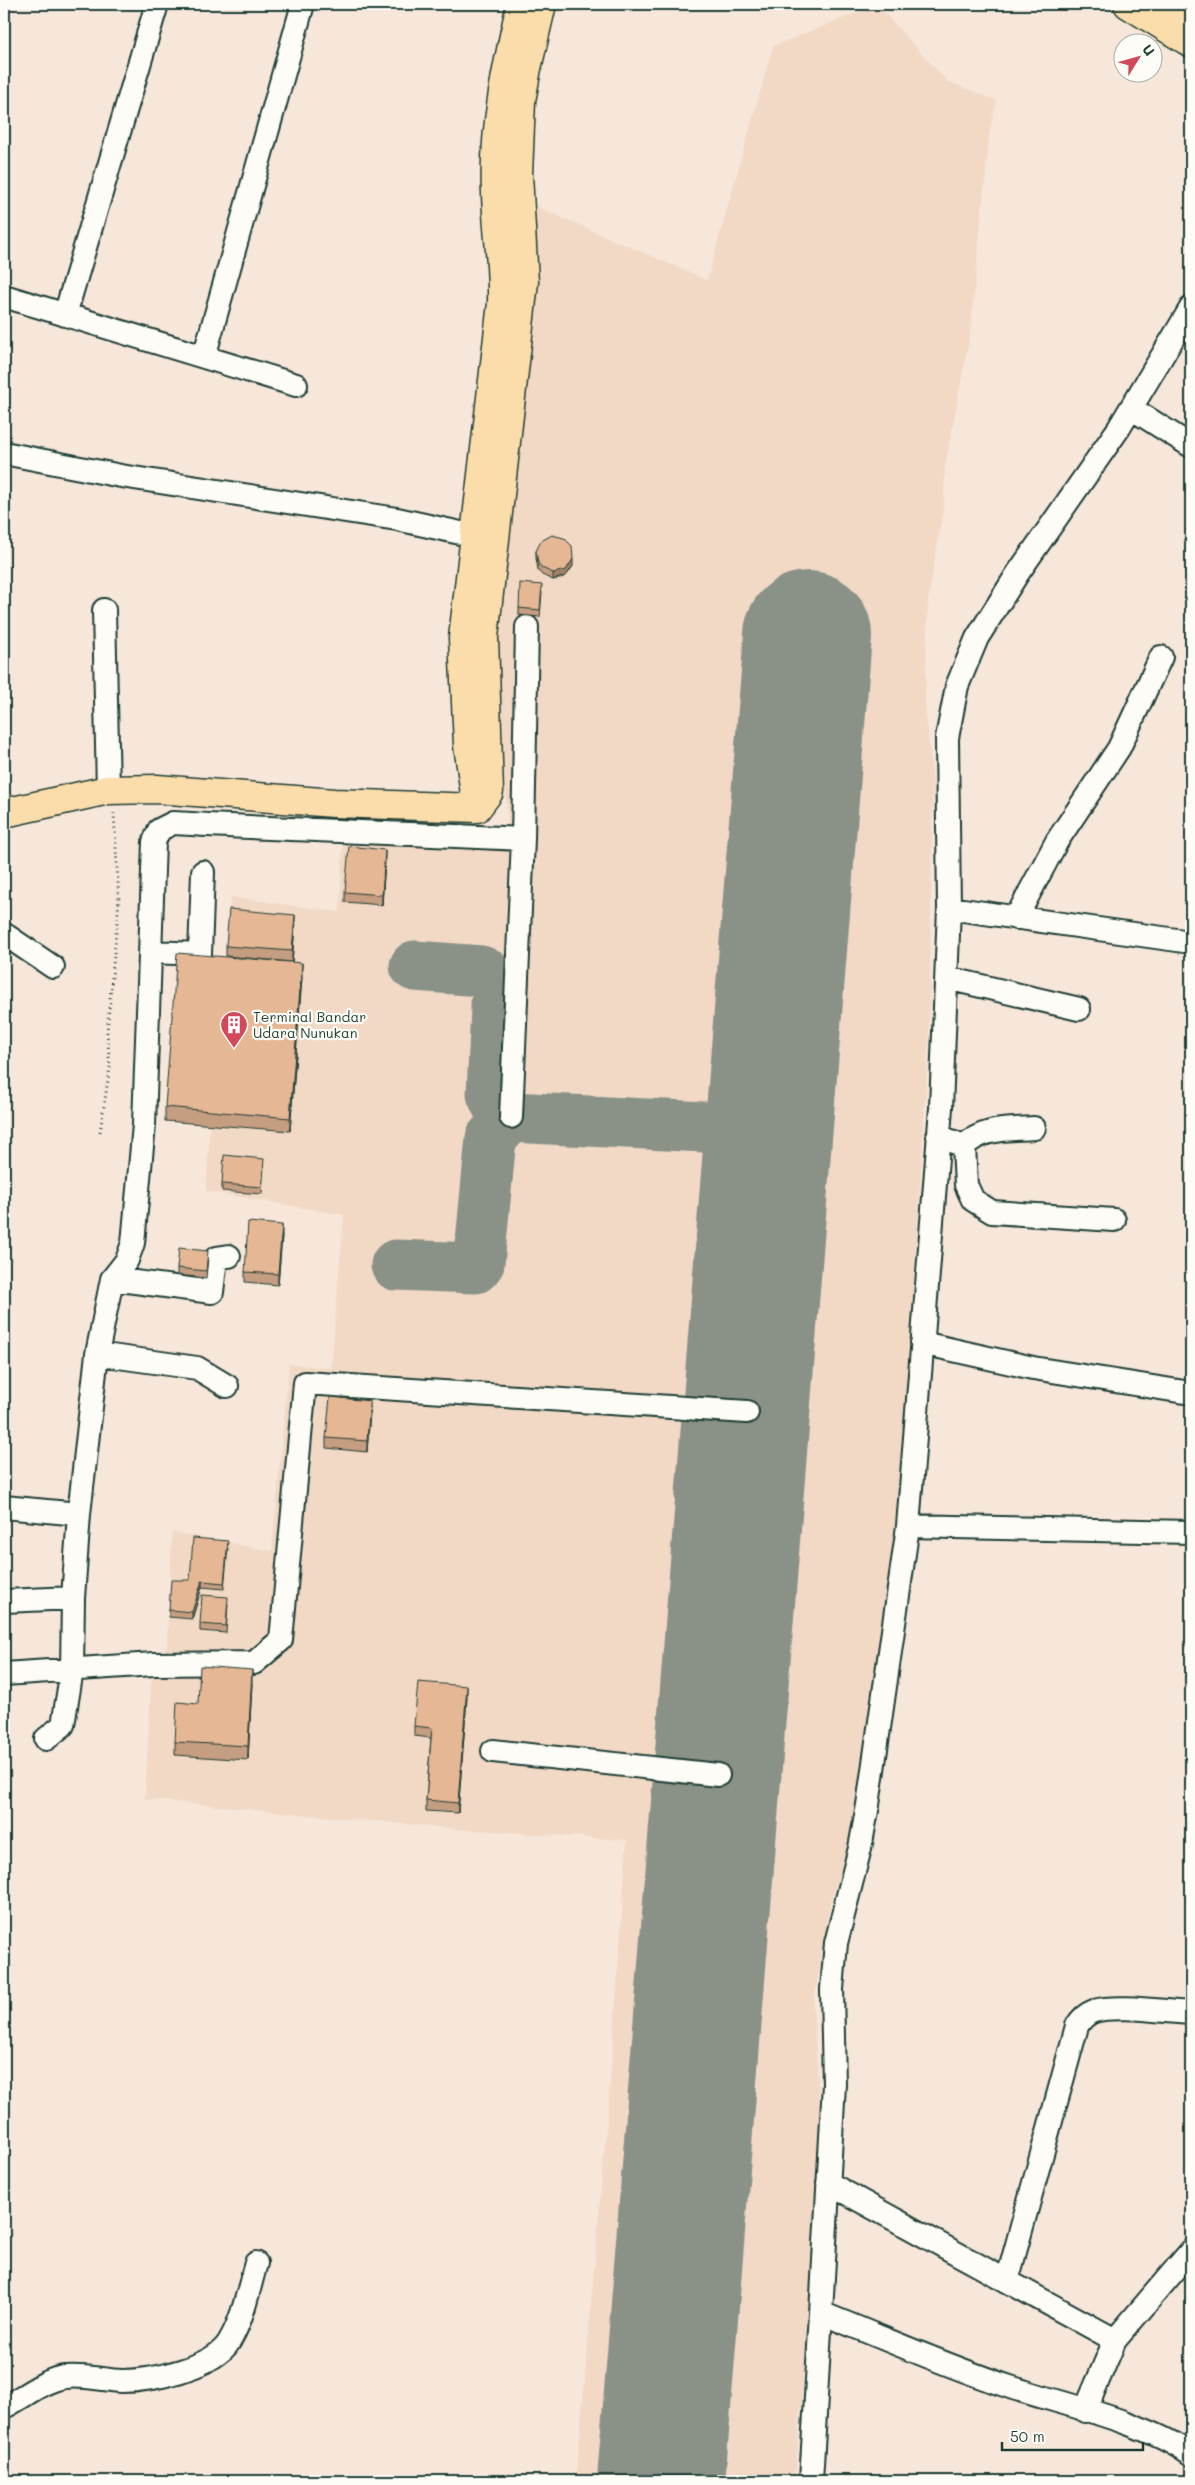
<svg xmlns="http://www.w3.org/2000/svg" width="1195" height="2485" font-family="Mali,sans-serif">
<rect width="100%" height="100%" fill="#f6e7da"/>
<filter id="ink" filterUnits="userSpaceOnUse"><feTurbulence type="fractalNoise" baseFrequency=".02" numOctaves="2"/><feDisplacementMap in="SourceGraphic" scale="10" xChannelSelector="R" yChannelSelector="G"/><feConvolveMatrix kernelMatrix="1 2 1 2 8 2 1 2 1" color-interpolation-filters="sRGB"/></filter>
<g filter="url(#ink)">
<path fill="#f1d9c5" d="M877 5 947 81 997 101 990 129 970 335 945 466 944 504 928 601 925 705 933 782 929 1036 901 1500 864 1791 830 1905 813 2005 822 2143 795 2481H576L612 2060 627 1840 457 1829 145 1799 151 1685 154 1664 167 1646 172 1532 272 1551 289 1364 331 1368 344 1215 206 1191 210 1125 165 1121 177 966 226 970 231 897 340 912 344 818 508 829 496 645 506 485 538 291 535 206 707 280 773 46Z"/>
<g fill="none" stroke-linecap="round" stroke-linejoin="round">
<path stroke="#8a9287" stroke-width="51" d="M415 966 481 971 492 977 497 986 492 1094 498 1107 511 1117 724 1128 754 1110 772 1091
M724 1128 746 1145 766 1172
M396 1265 475 1268 479 1263 491 1138 511 1117"/>
<path stroke="#8a9287" stroke-width="128" d="M661 2481 808 635"/>
<defs>
<path id="minor" d="M4 296 296 385
M1191 308 1119 428 1018 573 977 638 957 686 947 738 949 908 941 1108 908 1526 868 1805 860 1848 836 1943 832 1989 834 2084 821 2313C884 2338 946 2366 1010 2387 1062 2404 1149 2423 1191 2455
M65 315 157 4
M204 357 303 4
M1131 408 1191 446
M4 453 121 476 397 519 474 536
M104 610 108 790
M949 908 1191 942
M1016 918 1057 841 1119 748 1161 657
M4 934 53 967
M150 952 200 954 203 872
M947 978 1079 1009
M511 1117 523 839 527 627
M938 1136 964 1146 966 1185 973 1200 992 1212 1114 1220
M964 1146C984 1127 1009 1130 1034 1128
M112 1279 212 1292 216 1258 229 1256
M922 1343 1033 1368 1191 1393
M97 1354 197 1368 227 1386
M4 1507 79 1514
M908 1526 1191 1532
M4 1601 73 1598
M4 1674 154 1664 254 1663 281 1640 305 1383 747 1412
M46 1739 63 1725 72 1670 73 1598 79 1514 97 1354 112 1279 127 1260 133 1243 144 1125 154 842 159 830 173 823C290 830 406 833 523 839
M493 1751 718 1775
M828 2183 1115 2340 1085 2411
M1007 2281 1077 2026C1081 2019 1086 2014 1094 2011 1117 2004 1166 2012 1191 2013
M1115 2340 1191 2251
M4 2407C23 2398 43 2380 65 2377 84 2375 103 2380 122 2381 150 2381 213 2368 229 2342 243 2319 249 2288 256 2263
M811 2481 821 2313"/>
<path id="highway" d="M1128 4 1191 43
M1172 4 1191 16
M477 808 489 792 484 637 524 282 518 174 521 101 527 68 542 4
M477 808 468 745 463 638 502 303C503 266 497 230 496 193 493 129 507 66 521 4
M4 813 108 790 157 789 334 803 477 808"/>
</defs>
<use href="#minor" stroke="#1f3d34" stroke-width="26"/>
<use href="#highway" stroke="#1f3d34" stroke-width="31"/>
<path stroke="#1f3d34" stroke-width="3" stroke-dasharray="1 4" stroke-linecap="butt" d="M100 1132 110 1067 107 1032 119 900 114 813"/>
<use href="#minor" stroke="#fdfcf7" stroke-width="22"/>
<use href="#highway" stroke="#fbddab" stroke-width="28"/>
</g>
<path fill="#c59d80" stroke="#1f3d34" d="M536 551 573 566 566 576 553 580 542 575 538 570 536 558Z
M542 592 540 617 519 615V608Z
M385 860 382 905 345 902V892Z
M295 925 292 962 226 956V946Z
M302 977 290 1131 165 1121V1107Z
M264 1166 262 1194 222 1191V1184Z
M282 1235 278 1285 245 1282V1272Z
M208 1258 206 1278 177 1275V1268Z
M370 1411 367 1452 326 1448V1438Z
M228 1548 224 1589 202 1587 192 1619 169 1617V1610L190 1580Z
M228 1604 226 1633 200 1631V1624Z
M252 1683 248 1760 175 1755V1742L198 1704Z
M467 1697 458 1813 426 1811V1800L431 1738 414 1736V1726Z"/>
<path fill="#a08068" stroke="#1f3d34" d="M573 559V566L566 576 553 580V573Z
M385 850V860L382 905V895Z
M295 915V925L292 962V951Z
M302 963V977L290 1131V1118Z
M282 1225V1235L278 1285V1274Z
M370 1401V1411L367 1452V1441Z
M202 1581V1587L192 1619V1612Z
M252 1670V1683L248 1760V1746Z
M467 1686V1697L458 1813V1803Z"/>
<path fill="#e5b795" stroke="#1f3d34" d="M552 535 564 538 572 546 573 559 566 570 553 573 542 568 538 563 536 551 541 541Z
M520 583 542 585 540 610 519 608Z
M349 846 385 850 382 895 345 892Z
M229 909 295 915 292 951 226 946Z
M177 953 302 963 290 1118 165 1107Z
M224 1155 264 1159 262 1187 222 1184Z
M248 1222 282 1225 278 1274 245 1272Z
M179 1248 208 1251 206 1271 177 1268Z
M330 1397 370 1401 367 1441 326 1438Z
M193 1538 228 1541 224 1583 202 1581 192 1612 169 1610 171 1580H190Z
M202 1595 228 1597 226 1626 200 1624Z
M200 1666 252 1670 248 1746 175 1742 177 1702 198 1704Z
M418 1682 467 1686 458 1803 426 1800 432 1728 414 1726Z"/>
</g>
<defs>
<symbol id="building-pin" viewBox="-11 -11 22 30"><path d="M0 17L-7.5 6A9.5 9.5 0 1 1 7.5 6Z" fill="#d1495b" stroke="#fdfcf7"/><path d="M-4-6H4V6H1V3H-1V6H-4ZM-2.5-4.3h1.7v1.8h-1.7ZM.8-4.3h1.7v1.8H.8ZM-2.5-1h1.7V.8h-1.7ZM.8-1h1.7V.8H.8Z" fill="#fff"/></symbol>
</defs>
<g fill-rule="evenodd">
<use href="#building-pin" x="218" y="1009" width="32" height="43"/>
</g>
<g text-anchor="middle" stroke-width="4.5" stroke-linejoin="round" paint-order="stroke">
<g font-size="14" fill="#1f3d34" stroke="#fdfcf7" text-anchor="start">
<text x="253" y="1022">Terminal Bandar<tspan x="253" dy="16">Udara Nunukan</tspan></text>
</g>
</g>
<rect width="1195" height="2485" fill="none" stroke="#fdfcf7" stroke-width="20"/>
<rect x="10" y="10" width="1175" height="2465" fill="none" stroke="#1f3d34" stroke-width="2" filter="url(#ink)"/>
<g transform="translate(1138 58) rotate(53)"><circle r="24" fill="#fdfcf7" stroke="#a4b0a9"/>
<path d="M0-4L9 19L0 12L-9 19Z" fill="#d1495b"/>
<text y="-8" font-size="14" font-weight="bold" text-anchor="middle" fill="#1f3d34">U</text>
</g>
<path d="M1002 2442v8h141v-8" fill="none" stroke="#1f3d34" stroke-width="2.5"/>
<text x="1010" y="2442" font-size="15" fill="#1f3d34" stroke="#fdfcf7" stroke-width="4" paint-order="stroke">50 m</text>
</svg>
